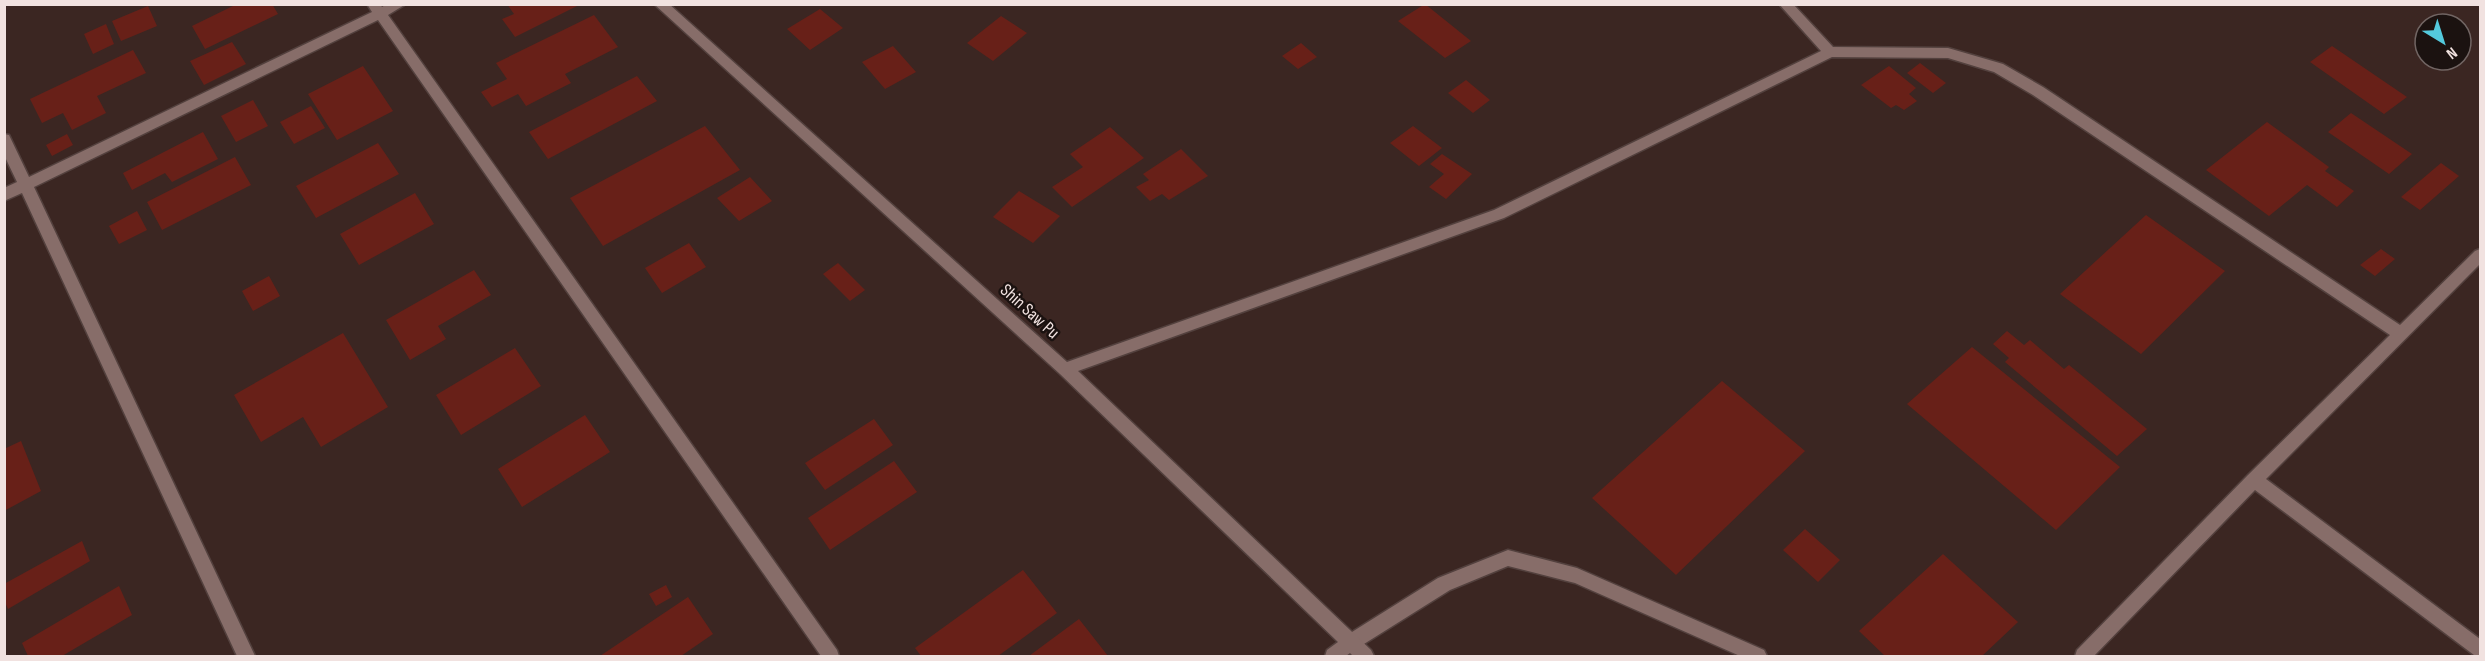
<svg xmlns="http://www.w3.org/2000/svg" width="2485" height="661" font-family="'Sofia Sans Condensed',sans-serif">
<rect width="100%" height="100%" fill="#3b2622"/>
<path fill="#682018" d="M237 4H272L278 14 205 49 192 26Z
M507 4H581L515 37 502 19 514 14Z
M1425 4 1471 41 1445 58 1398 21Z
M148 6 157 26 121 41 112 21Z
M820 9 843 28 810 50 787 29Z
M594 15 618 47 565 74 571 83 526 106 518 94 492 107 481 92 507 79 496 63Z
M1001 16 1027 33 993 61 967 43Z
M106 24 114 44 93 54 84 34Z
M232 42 246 64 204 85 190 61Z
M1301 43 1317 57 1298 69 1282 56Z
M893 46 916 72 885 89 862 62Z
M2332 46 2407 97 2384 114 2310 62Z
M133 50 146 73 97 96 106 113 72 130 63 113 42 123 30 99Z
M1920 63 1946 83 1933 93 1907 73Z
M363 66 393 111 337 140 308 94Z
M1889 66 1916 88 1909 94 1917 101 1904 110 1896 105 1891 108 1861 85Z
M637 76 657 101 548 159 529 132Z
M1466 80 1490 100 1473 113 1448 93Z
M253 100 268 126 236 142 221 116Z
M311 106 325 128 294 144 280 122Z
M2351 113 2412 154 2389 174 2328 132Z
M2267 122 2329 167 2325 171 2354 191 2337 207 2307 185 2269 216 2206 170Z
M705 126 740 170 603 246 570 198Z
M1413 126 1442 148 1419 166 1390 143Z
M1110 127 1144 158 1072 207 1052 187 1083 167 1070 154Z
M203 132 218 159 172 182 165 173 132 190 123 173Z
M67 134 73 145 52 156 46 145Z
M378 143 399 174 316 218 296 186Z
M1181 149 1208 176 1169 200 1162 194 1150 201 1136 187 1149 180 1143 174Z
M1442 154 1472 174 1446 199 1429 187 1444 174 1430 164Z
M235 157 251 185 162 230 147 202Z
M2441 163 2459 176 2420 210 2401 197Z
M750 177 772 201 739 221 717 198Z
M1019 191 1060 216 1033 243 993 217Z
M415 193 434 224 359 265 340 234Z
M137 211 147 230 119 244 109 226Z
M2146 215 2225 271 2141 354 2060 294Z
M689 243 706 267 662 293 645 268Z
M2381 249 2395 259 2375 276 2360 265Z
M838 263 865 290 850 301 823 274Z
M474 270 491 295 438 326 446 339 410 360 386 320Z
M269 276 280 296 253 311 242 291Z
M2007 331 2024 345 2030 340 2064 369 2069 365 2147 429 2117 456 2005 362 2009 358 1993 344Z
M343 333 388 407 321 447 303 417 261 442 234 395Z
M1972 347 2120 467 2056 530 1907 404Z
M515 348 541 386 461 435 436 395Z
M1722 381 1805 451 1676 575 1592 498Z
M585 415 610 452 522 507 498 469Z
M874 419 893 445 825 490 805 463Z
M21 441 41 491 4 511V449Z
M894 461 917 492 830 550 808 518Z
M1805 529 1840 560 1818 582 1783 550Z
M82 541 90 561 8 609 4 600V584Z
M1943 554 2018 622 1982 656H1885L1859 631Z
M1023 570 1057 613 998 656H921L915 648Z
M666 585 672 597 656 606 649 594Z
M119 586 132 615 62 656H28L22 643Z
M688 597 713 634 681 656H600Z
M1079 619 1108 656H1029Z"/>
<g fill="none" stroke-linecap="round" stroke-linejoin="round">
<defs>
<path id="service" d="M1508 550 1577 568 1764 650 1767 656H1740L1575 583 1508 566 1450 590 1356 649 1350 651 1344 649 1341 643 1344 637 1438 578Z"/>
<path id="minor" d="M367 4H380L382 7 387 4H406L388 15 837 650 839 656H821L378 20 34 187 255 656H237L22 193 4 201V188L17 182 4 155V134L9 135 29 177 372 12Z
M654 4H669L1067 362 1494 210 1821 51 1779 4H1793L1833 47 1948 48 2003 64 2043 87 2400 325 2475 251 2480 249V264L2266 479 2480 639V656L2474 655 2255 490 2094 656H2075L2077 650 2248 475 2390 335 2033 95 1994 72 1948 58 1832 57 1504 218 1078 371 1371 650 1374 656H1353L1350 653 1346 656H1325L1327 650 1338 642 1060 374Z"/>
</defs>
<use href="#service" stroke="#53413e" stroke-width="3"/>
<use href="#minor" stroke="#53413e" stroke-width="3"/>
<use href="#service" fill="#876d69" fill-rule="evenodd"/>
<use href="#minor" fill="#876d69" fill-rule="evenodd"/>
</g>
<g text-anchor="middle" stroke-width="5" stroke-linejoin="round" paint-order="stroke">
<g font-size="18" fill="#f1e2e0" stroke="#1b1210">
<text transform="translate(1030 311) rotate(42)" y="6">Shin Saw Pu</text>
</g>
</g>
<rect width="2485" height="661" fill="none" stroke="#f1e2e0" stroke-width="12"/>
<g transform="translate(2443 42) rotate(142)"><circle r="28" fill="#1b1210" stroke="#716563" stroke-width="1.5"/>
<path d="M0-4.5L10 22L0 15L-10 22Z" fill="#54cadd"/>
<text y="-9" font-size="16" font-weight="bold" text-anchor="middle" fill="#f1e2e0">N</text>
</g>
</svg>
